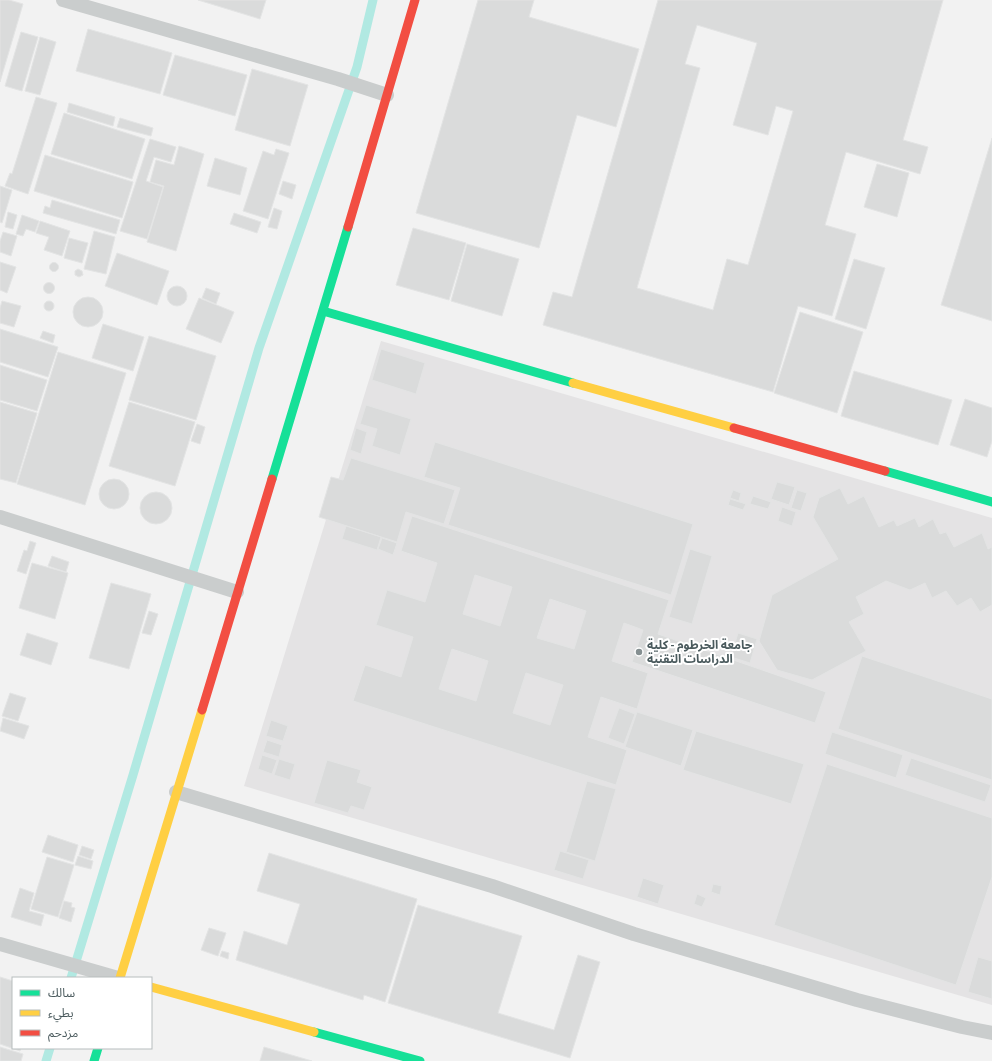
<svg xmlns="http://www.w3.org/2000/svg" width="992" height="1061" font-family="'Source Sans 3','Noto Sans Arabic',sans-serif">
<rect width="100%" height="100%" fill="#f2f2f2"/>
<path fill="#e4e3e4" d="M381 341 992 518V1005L244 786Z"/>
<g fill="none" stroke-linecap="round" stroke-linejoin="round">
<path stroke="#b1e9e2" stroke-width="9" d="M71 978 133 775 259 348 357 67 373 0
M46 1061 50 1048"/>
</g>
<path fill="#dadbdb" stroke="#e3e4e4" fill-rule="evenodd" d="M0 0H9L23 4 0 82Z
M198 0H266L260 19Z
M478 0H534L529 17 639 49 616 127 577 115 539 248 416 213Z
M658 0H943L903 140 928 147 920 174 846 152 825 225 856 234 832 316 798 306 773 392 543 325 553 292 572 297ZM697 25 757 43 733 125 768 135 776 106 793 111 748 265 727 259 713 310 637 288 700 68 685 64Z
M88 29 172 53 160 94 76 71Z
M21 32 38 37 22 91 5 86Z
M40 37 56 42 40 95 25 91Z
M175 55 247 75 235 116 163 95Z
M252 69 308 85 290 146 235 130Z
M36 97 57 103 28 194 5 186 10 173 12 174Z
M69 103 115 117 113 126 67 112Z
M64 113 145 139 132 179 51 154Z
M120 118 153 128 151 136 117 127Z
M992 138V321L941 305Z
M150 139 176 147 171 162 154 157 146 181 163 187 147 239 120 231Z
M179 146 204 154 176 251 147 242 164 186 150 182 156 160 174 165Z
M276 149 289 153 268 219 243 211 263 151 274 155Z
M45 155 133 182 122 218 34 191Z
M215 158 247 168 240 195 207 186Z
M877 164 909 173 897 217 864 207Z
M283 181 296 185 292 199 279 194Z
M0 186 12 190 2 223 0 222Z
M52 200 120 220 116 234 43 213 45 206 50 208Z
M274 208 282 211 277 229 268 227Z
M8 212 17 215 13 229 5 227Z
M234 213 261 222 257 233 230 224Z
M22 215 39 221 35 232 26 229 23 236 16 234Z
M40 221 70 231 62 256 44 250 49 237 36 233Z
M413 228 466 243 449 300 396 285Z
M94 231 115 237 106 274 84 269Z
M3 232 17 236 11 256 0 252V241Z
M69 238 88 243 82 263 64 258Z
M467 244 519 259 502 316 451 301Z
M117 253 169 271 157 305 105 286Z
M854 259 885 268 866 329 835 319Z
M0 262 16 267 7 293 0 290Z
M49.5 267a4.5 4.5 0 1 1 9 0a4.5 4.5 0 1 1-9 0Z
M78 269 82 271 83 275 79 277 75 275V271Z
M43.5 288a5.5 5.5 0 1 1 11 0a5.5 5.5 0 1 1-11 0Z
M167 296a10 10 0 1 1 20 0a10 10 0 1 1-20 0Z
M206 288 220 293 216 304 202 298Z
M73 312a15 15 0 1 1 30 0a15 15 0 1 1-30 0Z
M199 298 234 312 221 343 186 329Z
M2 301 21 306 14 327 0 323V308Z
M44 306a5 5 0 1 1 10 0a5 5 0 1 1-10 0Z
M800 312 863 332 837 413 774 393Z
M103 324 144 337 133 371 92 358Z
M0 329 58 347 48 377 0 362Z
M43 331 55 335 53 343 40 338Z
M149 336 216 356 196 420 129 400Z
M381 349 425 363 416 394 372 380Z
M58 352 126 373 85 505 17 484Z
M0 365 47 380 37 411 0 400Z
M854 371 952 400 938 445 841 416Z
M965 399 992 408V441L987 457 950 445Z
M0 402 37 413 16 483 0 479Z
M129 402 195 422 175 486 109 466Z
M366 405 411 419 400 455 372 446 377 429 360 424Z
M197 424 205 427 200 444 191 441Z
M356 428 367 432 361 454 350 450Z
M435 442 693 524 671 595 448 525 460 488 424 477Z
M351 458 455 490 444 524 406 512 397 542 319 517 331 477 343 480Z
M99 494a15 15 0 1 1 30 0a15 15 0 1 1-30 0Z
M777 482 795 487 789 505 771 499Z
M840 488 848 504 864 496 879 527 894 520 897 526 915 518 919 527 933 519 940 534 946 532 954 547 982 533 988 549 992 547V605L980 612 971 598 957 606 946 591 932 598 925 583 910 590 886 581 856 597 864 614 849 622 866 651 812 680 777 670 759 641 772 595 838 559 813 517 819 498Z
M733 490 741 493 739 501 730 498Z
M797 490 807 493 801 511 791 508Z
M140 508a16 16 0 1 1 32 0a16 16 0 1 1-32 0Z
M753 496 771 502 768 509 750 504Z
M730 499 746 504 743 510 728 505Z
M782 507 796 512 792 526 778 521Z
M412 516 669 600 658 634 826 692 815 723 632 662 643 630 624 623 612 661 648 673 637 709 601 697 588 737 627 750 616 785 353 701 365 665 401 677 413 637 376 625 387 590 425 602 437 563 401 551ZM475 575 512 587 500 626 463 614ZM550 599 586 611 574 649 537 638ZM452 649 488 661 476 701 439 689ZM526 673 563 685 550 725 513 713Z
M346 526 381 537 377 550 342 539Z
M382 538 397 543 393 555 378 549Z
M30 541 36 543 26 574 17 571 24 550 27 551Z
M690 549 712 556 692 624 669 617Z
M52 556 69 562 66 572 48 566Z
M32 563 68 573 55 619 19 608Z
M111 583 151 594 129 669 89 658Z
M149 611 158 614 151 635 142 633Z
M27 633 58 643 51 665 20 655Z
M738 633 757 639 750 663 731 657Z
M862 656 992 699V780L838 729Z
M10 693 26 698 18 721 2 716Z
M619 708 635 714 624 744 608 738Z
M637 712 693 730 681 766 625 747Z
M3 718 29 726 24 739 0 731Z
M271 720 288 726 283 741 266 736Z
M696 731 804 764 791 804 683 770Z
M832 732 903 755 896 778 825 754Z
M267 740 282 745 279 757 263 752Z
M262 755 277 760 272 774 258 769Z
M911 758 991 785 985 802 905 775Z
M279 759 295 764 290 780 274 775Z
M327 760 361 770 357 782 372 787 364 810 351 806 348 813 314 803Z
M827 764 992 818V877L956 985 774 925Z
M587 781 616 789 595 861 566 852Z
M48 835 78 845 73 862 42 852Z
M82 846 94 850 91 859 79 855Z
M560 851 589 860 583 879 554 870Z
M269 853 417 899 385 1002 364 995 363 1000 236 960 244 931 287 945 300 904 257 891Z
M78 856 93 861 91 869 75 865Z
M47 857 74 865 58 917 31 909Z
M643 878 664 885 658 904 637 897Z
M713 884 722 886 720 895 711 892Z
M20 888 34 893 29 911 44 915 41 926 11 917Z
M697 894 706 898 702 907 694 904Z
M64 901 72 903 71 907 75 908 71 922 59 918Z
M418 905 522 936 498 1013 554 1030 578 955 600 962 570 1058 388 1003Z
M209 928 226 933 218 956 201 950Z
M222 951 229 953 228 959 220 956Z
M978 957 992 961V999L968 992Z
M0 977 13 981V1048H21L20 1051 0 1044Z
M0 1047 23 1054 21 1061H0Z
M264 1047 312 1061H260Z"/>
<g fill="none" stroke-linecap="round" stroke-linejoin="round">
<path stroke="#cacdcd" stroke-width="14" d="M63 0 338 79 387 95
M0 517 237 592
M176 792 492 886 634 934 857 1000 962 1027 992 1033
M0 944 118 978"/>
<path stroke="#16e098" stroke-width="9" d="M323 311 573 383
M885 471 992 502
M272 479 348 227
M314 1032 420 1061
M94 1061 98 1048"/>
<path stroke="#ffcf43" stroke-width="9" d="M573 383 734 428
M120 978 202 710
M151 987 314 1032"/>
<path stroke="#f24e42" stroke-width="9" d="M348 227 415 0
M734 428 885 471
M202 710 272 479"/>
</g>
<circle fill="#858f91" stroke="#fff" stroke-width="1.5" cx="639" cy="652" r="4"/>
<g text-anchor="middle" stroke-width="4" stroke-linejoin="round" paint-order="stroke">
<g font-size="12" font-weight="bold" fill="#4a5a5d" stroke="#fff" text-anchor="start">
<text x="647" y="649">جامعة الخرطوم - كلية<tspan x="647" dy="14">الدراسات التقنية</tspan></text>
</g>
</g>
<rect x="12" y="977" width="140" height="72" fill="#ffffff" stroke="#b7bdbe"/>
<rect x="20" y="990" width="20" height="6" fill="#16e098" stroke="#b7bdbe"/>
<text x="48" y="997" font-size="12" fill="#4a5a5d">سالك</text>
<rect x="20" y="1010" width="20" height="6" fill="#ffcf43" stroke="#b7bdbe"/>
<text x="48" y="1017" font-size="12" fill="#4a5a5d">بطيء</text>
<rect x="20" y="1030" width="20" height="6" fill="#f24e42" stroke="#b7bdbe"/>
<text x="48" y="1037" font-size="12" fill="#4a5a5d">مزدحم</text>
</svg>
